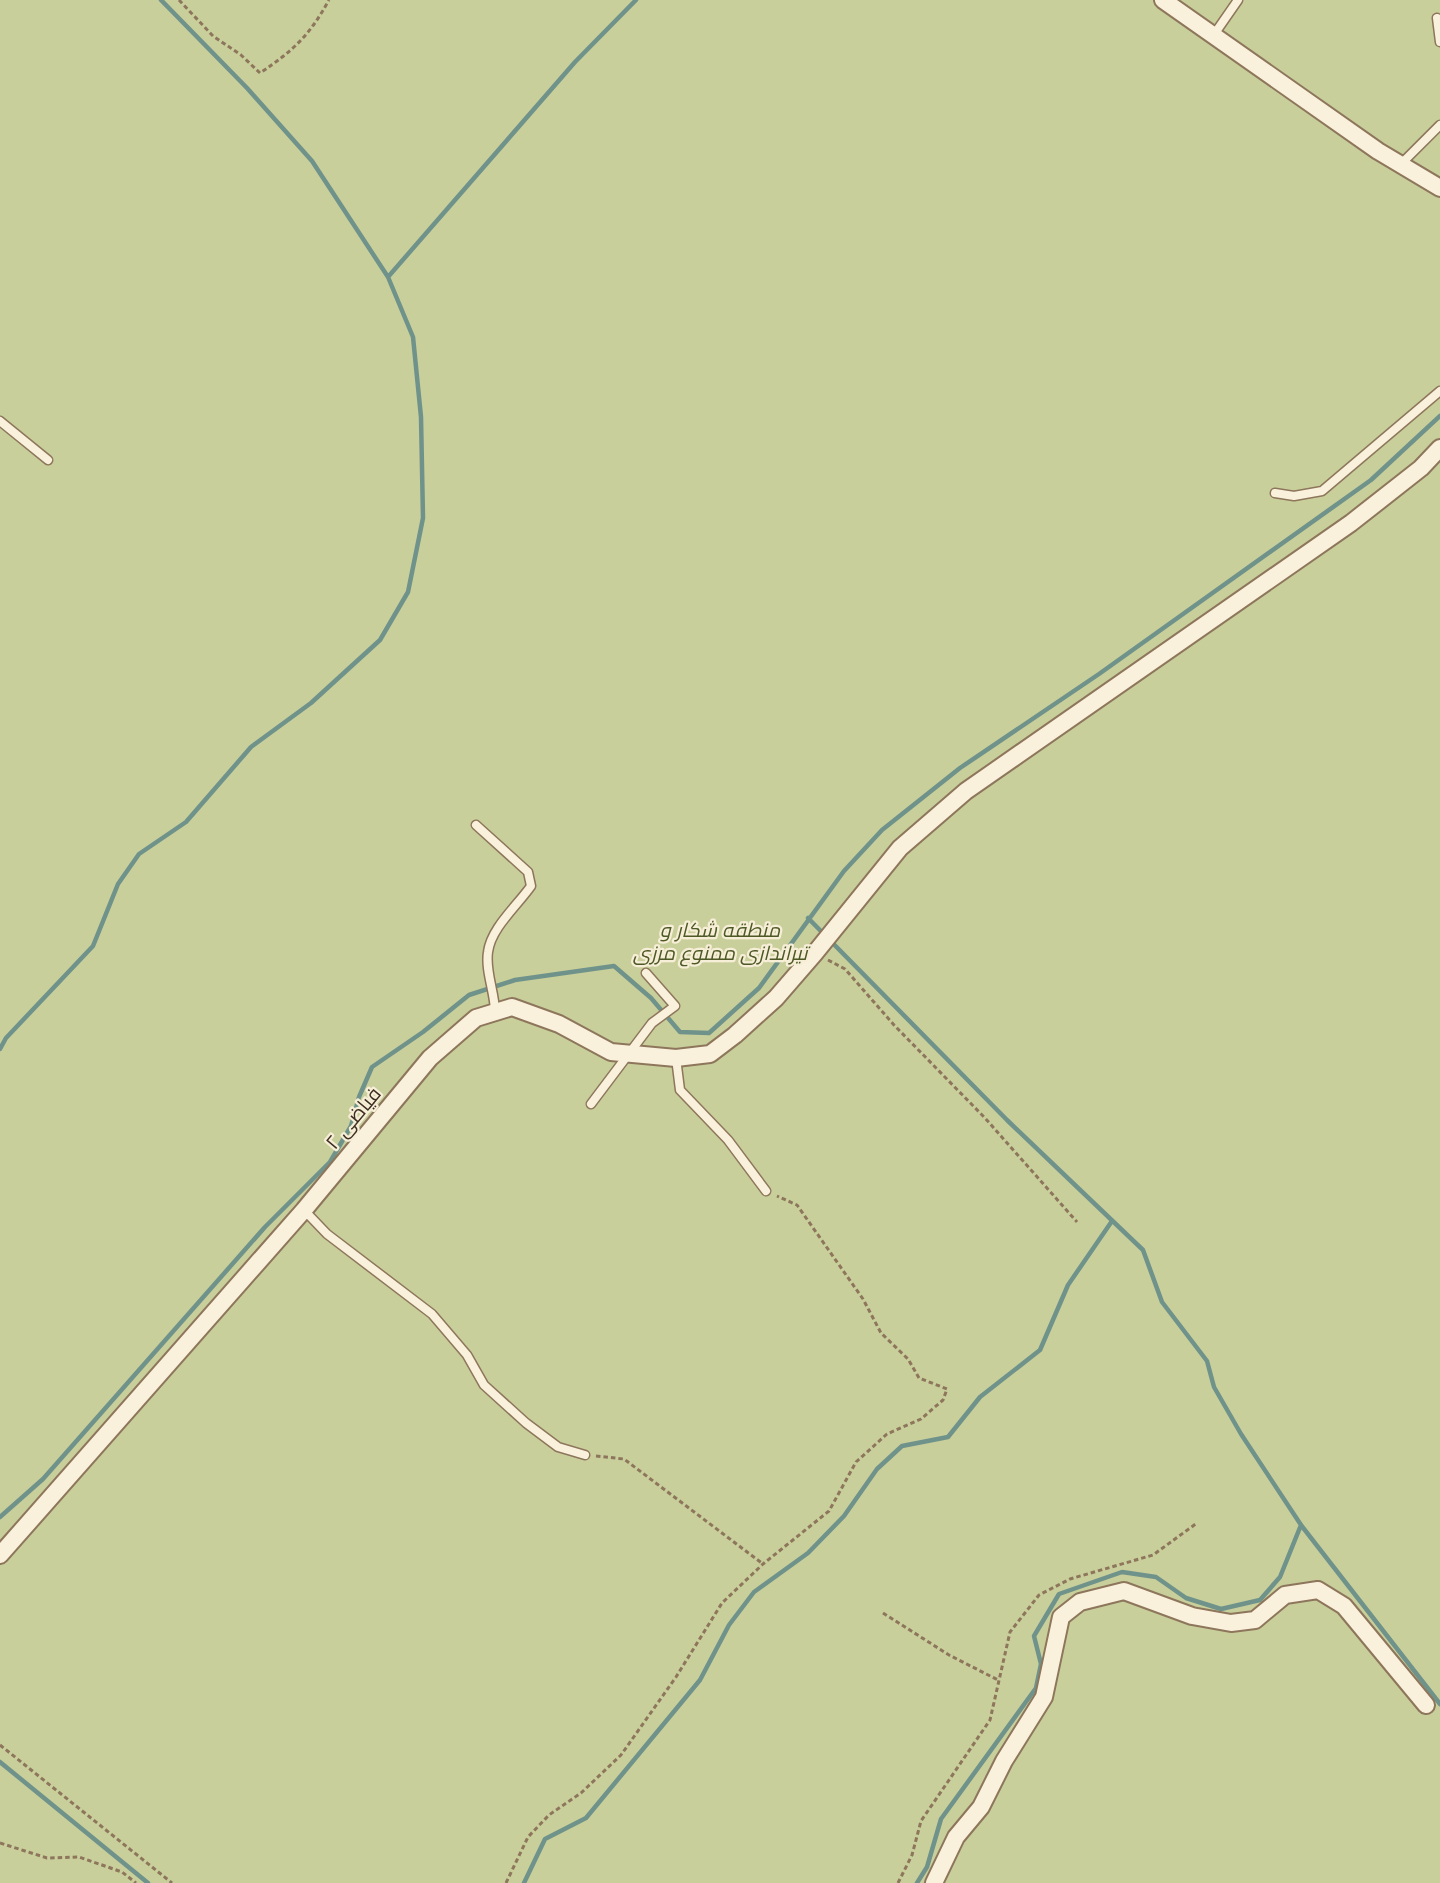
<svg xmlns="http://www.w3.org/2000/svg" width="1440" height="1883" font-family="Lora,Cairo,serif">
<rect width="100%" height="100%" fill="#f0e4c8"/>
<path fill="#c9cf9b" d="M0 0H1440V1883H0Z"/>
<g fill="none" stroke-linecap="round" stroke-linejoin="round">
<path stroke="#6f938a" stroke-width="4.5" d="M388 277 575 62 636 0
M808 918 1007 1120 1143 1250 1162 1302 1207 1361 1214 1387 1241 1434 1301 1525 1440 1704
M0 1049 6 1038 93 946 118 884 139 854 186 822 251 747 311 703 380 640 408 592 423 518 421 417 413 337 388 277 312 161 247 88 161 0
M0 1517 43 1479 265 1227 330 1162 351 1126 359 1097 372 1067 423 1032 469 995 515 980 614 966 651 998 680 1032 709 1033 759 988 844 871 882 830 960 768 1099 674 1371 480 1440 416
M0 1762 148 1883
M524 1883 545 1839 586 1818 700 1680 729 1625 754 1592 808 1553 844 1516 877 1469 902 1446 948 1437 980 1397 1040 1350 1068 1285 1112 1221
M917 1883 927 1867 941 1819 1036 1688 1041 1664 1034 1636 1059 1594 1122 1572 1156 1577 1186 1598 1221 1609 1260 1600 1280 1577 1301 1525"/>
<defs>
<path id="lane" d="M1437 18 1440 42
M1213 36 1238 0
M1401 164 1440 125
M0 421 48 460
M1275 493 1294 496 1322 491 1440 391
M476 825 528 872 531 886C517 906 491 928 488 952 485 971 495 993 495 1012
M676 1058 680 1090 728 1140 766 1191
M591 1104 652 1023 675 1006 646 973
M304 1210 327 1234 432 1314 467 1355 484 1385 526 1423 558 1447 585 1455"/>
<path id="street" d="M1163 0 1378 151 1440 188
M0 1555 304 1210 430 1058 476 1018 512 1007 559 1024 611 1052 676 1058 710 1054 735 1035 776 998 815 953 900 848 966 791 1351 523 1421 468 1440 448
M934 1883 956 1837 981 1807 1004 1761 1044 1697 1061 1617 1080 1602 1124 1591 1192 1616 1231 1623 1255 1620 1285 1595 1318 1590 1344 1606 1426 1705"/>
</defs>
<use href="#lane" stroke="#8d765c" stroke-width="11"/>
<use href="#street" stroke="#8d765c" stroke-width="20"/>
<path stroke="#8d765c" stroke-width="3" stroke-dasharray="4.5 3" stroke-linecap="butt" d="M179 0 213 36 241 55 260 73C294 50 309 36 329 0
M828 960 845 969 894 1025 985 1118 1077 1222
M596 1456 624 1459 763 1564
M883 1613 949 1655 998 1680
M0 1745 172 1883
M0 1843 47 1858 79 1857 122 1872 136 1883
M506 1883 528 1837 549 1815 581 1793 621 1755 676 1677 722 1603 763 1564 829 1511 856 1462 887 1434 921 1419 943 1400 947 1389 919 1378 908 1359 881 1333 863 1299 797 1205 777 1196
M898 1883 912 1855 921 1821 990 1720 1010 1632 1039 1595 1070 1579 1153 1555 1197 1523"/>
<use href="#lane" stroke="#faf1dc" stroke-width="8"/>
<use href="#street" stroke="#faf1dc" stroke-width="16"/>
</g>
<g text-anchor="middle" stroke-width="4.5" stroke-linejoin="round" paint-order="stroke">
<g font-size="20" font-style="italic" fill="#4d5a26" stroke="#f7eed8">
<text x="720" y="937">منطقه شکار و<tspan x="720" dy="23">تیراندازی ممنوع مرزی</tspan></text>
</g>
<g font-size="20" fill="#3d2e20" stroke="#f7eed8">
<text transform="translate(353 1118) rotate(-50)" y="7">فیاضی ۲</text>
</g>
</g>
</svg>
